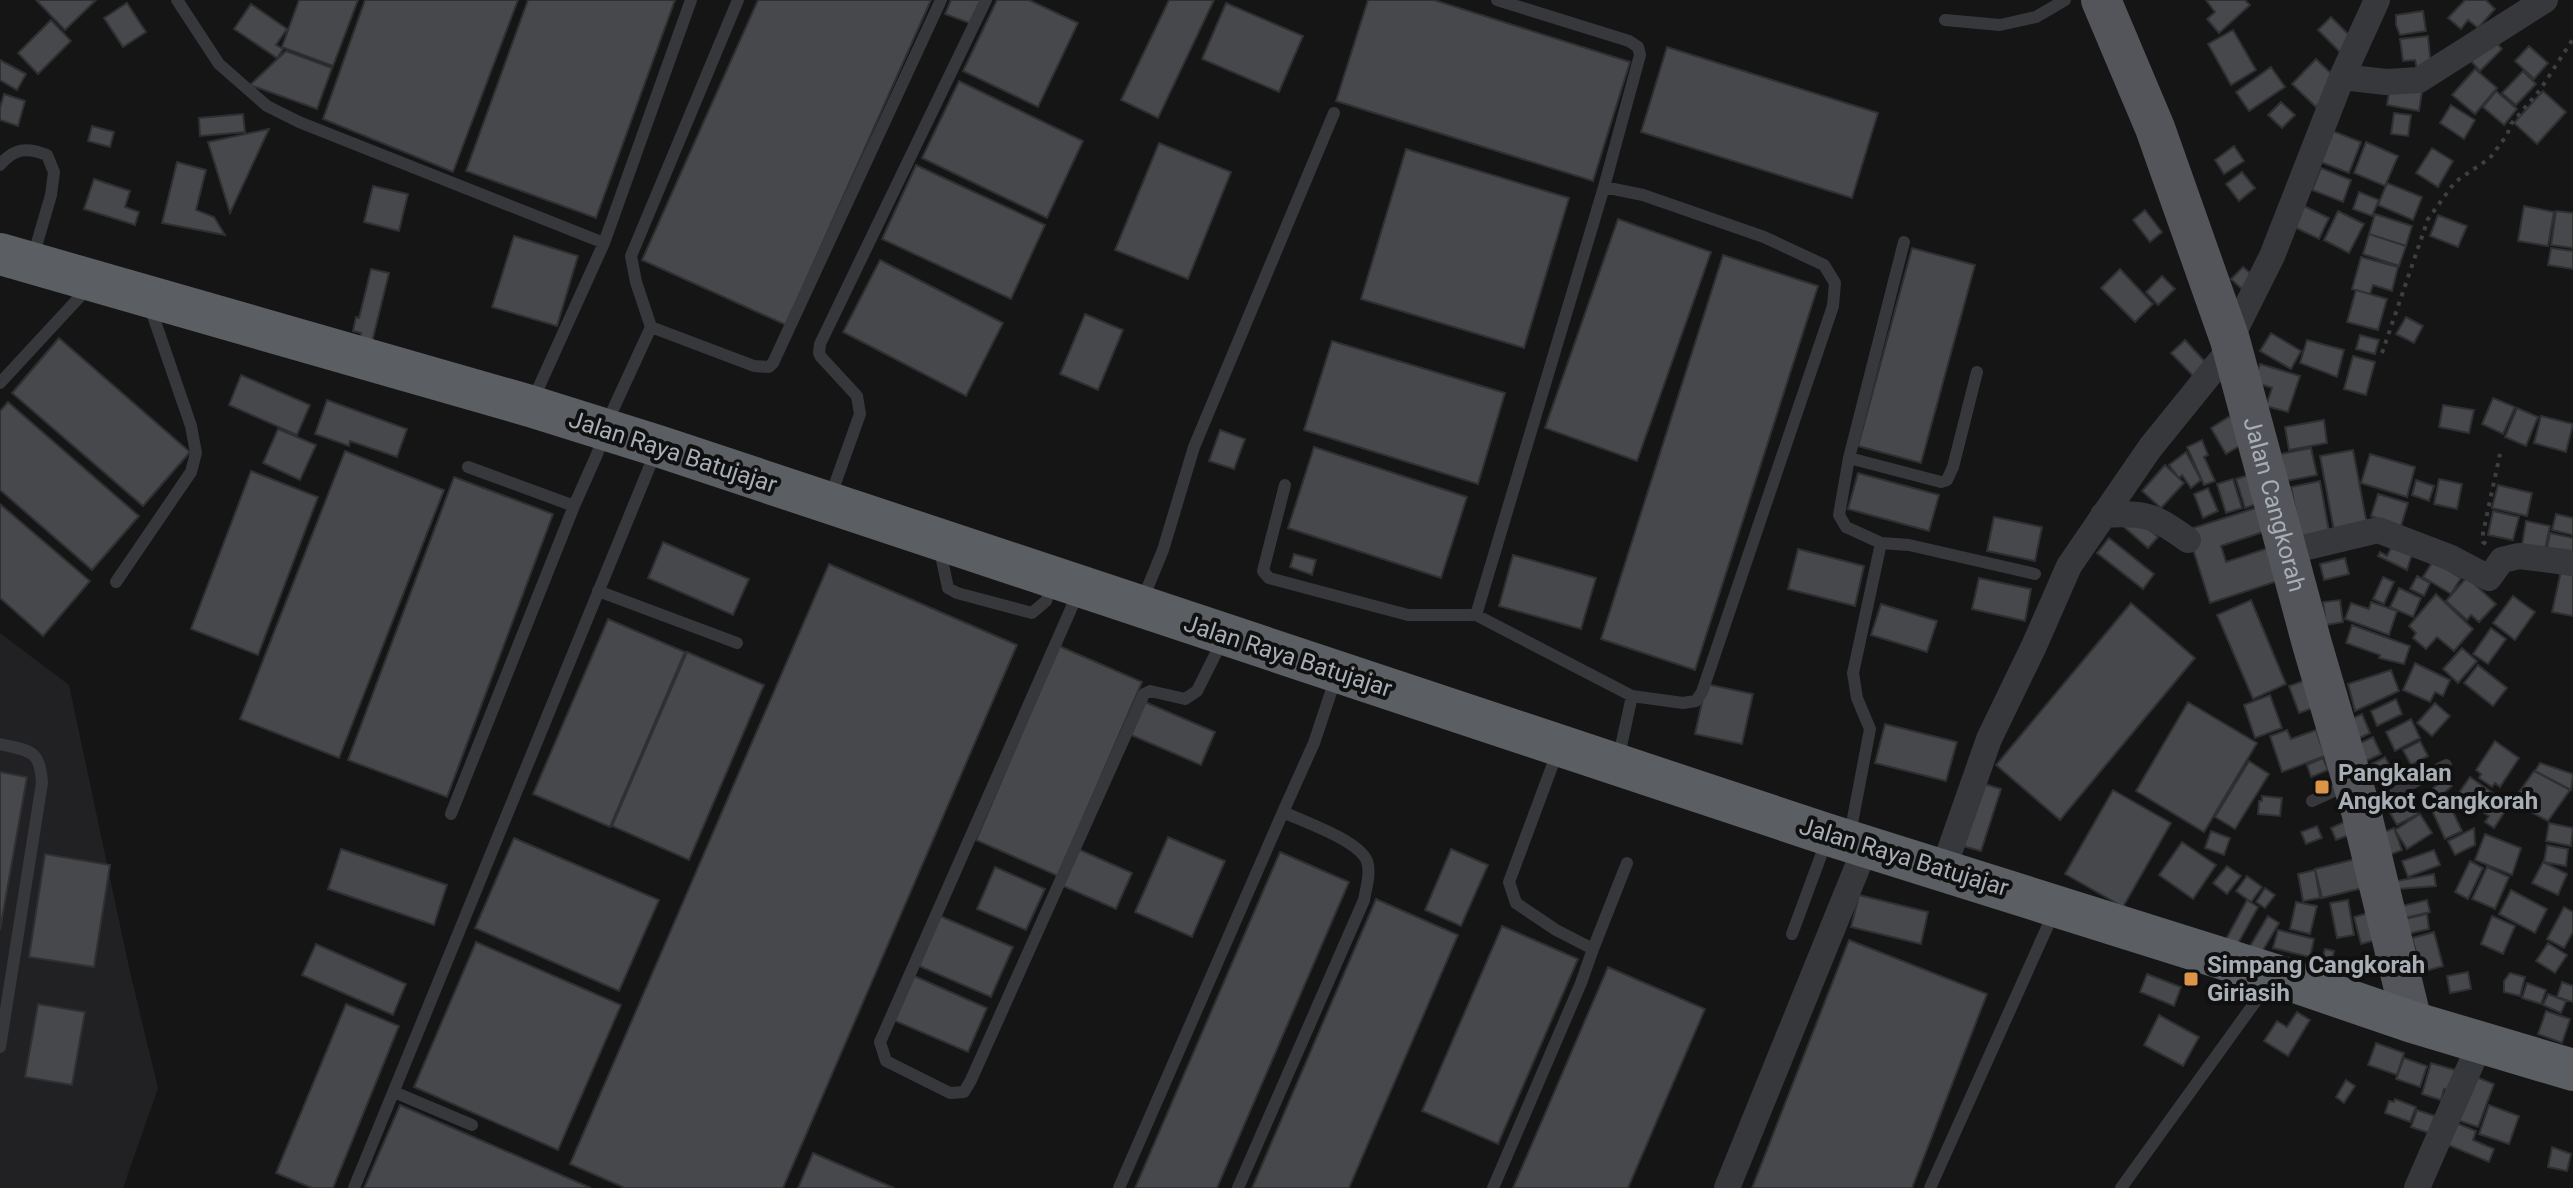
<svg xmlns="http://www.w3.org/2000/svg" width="2573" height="1188" font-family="Roboto,sans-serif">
<rect width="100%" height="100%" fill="#151516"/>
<path fill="#212123" d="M0 633 69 685 130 972 158 1088 123 1188H0Z"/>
<path fill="#47484b" stroke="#2f3032" stroke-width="2" d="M36 0H96L65 30Z
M299 0H358L333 66 282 47Z
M365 0H518L453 172 323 119Z
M528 0H675L596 218 466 171Z
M758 0H931L786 325 642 260Z
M951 0H982L972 24 945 14Z
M997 0H1029L1078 23 1038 107 963 71Z
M1169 0H1214L1158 118 1121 100Z
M1368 0H1434L1630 62 1593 181 1336 101Z
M2245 0 2250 5 2219 33 2207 19 2215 12 2206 0Z
M2465 0H2486L2495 9 2478 28 2468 20 2461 29 2448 18Z
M127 3 146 32 123 47 104 18Z
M1226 3 1303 36 1279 92 1202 59Z
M251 4 287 29 276 45 283 49 277 58 234 29Z
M2423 11 2426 31 2400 35 2396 25V15Z
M2331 17 2353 39 2340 52 2318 30Z
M51 20 71 41 38 74 18 53Z
M2233 30 2256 70 2231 85 2208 44Z
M2428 36 2431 67 2417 69 2415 60 2403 61 2400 39Z
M2493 39 2502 49 2480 71 2471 61Z
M2529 46 2548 63 2534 79 2515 61Z
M1667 47 1878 113 1852 198 1641 132Z
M286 51 332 68 317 109 250 85Z
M2316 59 2339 81 2316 107 2292 84Z
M0 60 26 74 17 90 0 80Z
M2271 67 2285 87 2249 111 2236 92Z
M2475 69 2497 88 2475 114 2452 95Z
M2523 71 2536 84 2516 105 2502 93Z
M959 81 1083 141 1047 218 922 158Z
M2390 86 2422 92 2419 111 2387 105Z
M2496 91 2517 109 2504 125 2483 107Z
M2543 91 2566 112 2537 144 2514 123Z
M4 94 25 101 18 126 0 120V108Z
M2281 102 2295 115 2282 128 2268 115Z
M2451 105 2475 120 2464 139 2440 123Z
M2394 113 2411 115 2408 136 2391 134Z
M243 114 245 132 200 136 199 118Z
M92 126 114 132 110 147 88 141Z
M269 129 230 213 208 142Z
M2330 130 2361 142 2349 173 2318 161Z
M2366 142 2398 156 2385 186 2354 173Z
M1159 143 1231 172 1188 279 1115 250Z
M2234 146 2244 161 2224 174 2215 160Z
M2432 148 2453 161 2438 187 2416 173Z
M1406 149 1569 198 1524 348 1361 299Z
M177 162 206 170 196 210 214 217 225 235 162 223Z
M916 165 1045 225 1011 299 882 239Z
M2321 168 2351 180 2343 202 2312 190Z
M2242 172 2255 188 2239 201 2226 184Z
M94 179 130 191 125 207 139 212 135 225 84 209Z
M2387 183 2422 197 2413 220 2378 205Z
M373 186 408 194 399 231 364 222Z
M2359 192 2379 200 2372 216 2353 209Z
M2300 204 2329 218 2319 239 2290 225Z
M2524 206 2554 212 2548 246 2518 241Z
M2145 210 2162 232 2150 242 2133 220Z
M2338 211 2364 224 2349 253 2324 240Z
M2556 211 2573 213V248L2551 245Z
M2375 214 2412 226 2406 246 2369 234Z
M2438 215 2467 226 2458 247 2430 236Z
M1618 219 1711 252 1637 461 1545 428Z
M2369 234 2406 246 2399 266 2363 254Z
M514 236 578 256 557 326 492 307Z
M1912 248 1975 265 1921 463 1858 446Z
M2551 248 2573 251V269L2548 265Z
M1723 255 1818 286 1695 670 1601 639Z
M2361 257 2398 267 2392 291 2373 285 2370 294 2352 289Z
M880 260 1003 323 966 396 843 332Z
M2243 267 2255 277 2243 290 2231 279Z
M371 269 389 273 372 342 360 339 361 333 353 331 356 317 359 318Z
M2120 269 2153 304 2135 322 2101 288Z
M2162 276 2175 289 2158 305 2146 292Z
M2356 290 2387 299 2378 330 2347 322Z
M1085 314 1123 330 1098 390 1060 374Z
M2406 317 2423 326 2414 343 2396 334Z
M2271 333 2301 351 2291 369 2260 351Z
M2360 335 2379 340 2375 354 2356 349Z
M59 338 190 452 143 506 12 393Z
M2185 340 2210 367 2197 380 2171 353Z
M2307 340 2344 350 2337 377 2300 363Z
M1332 341 1505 393 1478 484 1304 430Z
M2353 356 2375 362 2366 395 2344 389Z
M2260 364 2300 376 2288 412 2266 406 2272 388 2254 382Z
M241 375 310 405 297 435 229 405Z
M2493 398 2515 407 2503 434 2482 424Z
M327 400 407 429 397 457 350 441 349 446 315 434Z
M8 402 139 516 92 570 0 490V411Z
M2443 405 2474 410 2469 433 2439 427Z
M2517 408 2538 417 2526 446 2505 437Z
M2230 416 2246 442 2226 454 2211 428Z
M2541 416 2573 424 2566 452 2534 443Z
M2324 420 2327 443 2289 450 2285 427Z
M278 429 316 445 300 480 263 463Z
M1220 430 1245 439 1234 469 1209 461Z
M2202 440 2208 455 2204 457 2215 481 2204 485 2187 447Z
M1314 447 1467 497 1441 578 1288 528Z
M2311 448 2317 475 2286 481 2281 454Z
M2353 450 2368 530 2335 536 2320 456Z
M345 451 444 490 339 758 240 719Z
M2186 452 2201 480 2191 488 2182 475 2179 478 2169 465Z
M2370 454 2415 467 2407 497 2361 483Z
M2165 465 2184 483 2161 508 2142 491Z
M251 471 318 497 258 655 191 629Z
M1858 473 1939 495 1929 531 1848 509Z
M2252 474 2260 503 2245 508 2236 479Z
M454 477 553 514 447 797 348 760Z
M2233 479 2242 508 2226 513 2217 484Z
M2439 479 2462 484 2457 509 2434 504Z
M2416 480 2434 486 2429 501 2412 495Z
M2320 481 2330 537 2302 543 2291 487Z
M2498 485 2532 493 2527 516 2492 508Z
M2208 488 2218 511 2203 518 2194 494Z
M2378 494 2408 503 2401 526 2371 516Z
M0 504 90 581 43 636 0 598Z
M2265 505 2272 529 2221 546 2226 562 2277 545 2287 578 2210 603 2187 530Z
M2493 511 2519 517 2513 540 2488 535Z
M2556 514 2573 518V535L2552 530Z
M2134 516 2158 537 2148 548 2124 527Z
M1994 517 2042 527 2035 561 1987 551Z
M2526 521 2550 526 2545 549 2522 545Z
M2550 533 2573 538V560L2546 554Z
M2109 538 2154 574 2143 589 2097 553Z
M663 542 749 579 733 615 648 578Z
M2394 542 2413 551 2407 570 2378 556 2380 552 2387 556Z
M1798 549 1864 566 1855 606 1788 589Z
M1294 554 1316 560 1312 575 1290 567Z
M1513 555 1596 578 1581 629 1499 606Z
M2345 558 2349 574 2324 580 2320 564Z
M2433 561 2461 578 2451 594 2423 577Z
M2563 562 2573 564V616L2552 612Z
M829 564 1017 645 783 1188H625L570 1164Z
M2417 576 2430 583 2424 596 2410 589Z
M2383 577 2394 582 2384 604 2373 599Z
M2467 577 2496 604 2479 622 2471 615 2467 620 2446 601Z
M1979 578 2031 589 2025 621 1972 609Z
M2399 588 2421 598 2413 617 2390 607Z
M2436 594 2473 629 2454 651 2437 637 2426 649 2413 638 2416 633 2409 626Z
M2513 596 2535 612 2515 640 2493 623Z
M2251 600 2286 684 2253 699 2217 615Z
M2340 600 2343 622 2326 625 2323 602Z
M2371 602 2397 611 2389 635 2345 619 2351 603 2369 609Z
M2131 603 2195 658 2060 820 1996 765Z
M1881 604 1937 621 1927 652 1871 635Z
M608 619 685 652 610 827 533 794Z
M2352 625 2410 646 2404 664 2379 658 2380 655 2346 643Z
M2491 628 2506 639 2488 664 2473 654Z
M1059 646 1142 682 1058 876 976 840Z
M2462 648 2477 661 2458 683 2443 669Z
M687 652 764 685 689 860 612 826Z
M2415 663 2450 680 2443 696 2435 692 2430 702 2403 690Z
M2478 665 2507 688 2493 706 2464 683Z
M2391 670 2399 691 2355 711 2348 684Z
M2306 680 2316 707 2299 713 2289 686Z
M1706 684 1753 694 1742 744 1695 734Z
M2270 695 2282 728 2255 738 2244 705Z
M2396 699 2402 714 2377 726 2371 711Z
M1145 702 1215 732 1201 765 1131 735Z
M2188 702 2257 743 2204 832 2136 791Z
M2435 703 2450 716 2432 736 2417 723Z
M2362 714 2370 733 2356 740 2353 718Z
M2411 719 2420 738 2395 751 2386 732Z
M1885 724 1957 742 1946 781 1875 763Z
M2287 730 2291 739 2316 730 2325 756 2282 772 2270 736Z
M2373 737 2381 754 2366 761 2358 744Z
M2420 741 2428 756 2411 765 2403 750Z
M2495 741 2519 758 2500 787 2495 783 2492 787 2479 778 2481 774 2476 770Z
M2385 757 2394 774 2369 786 2366 767Z
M2323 758 2328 770 2311 777 2307 765Z
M2249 761 2269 774 2235 829 2215 817Z
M2540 763 2573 774 2571 790 2535 771Z
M2534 771 2570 790 2548 821 2512 802Z
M0 772 27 777 0 930Z
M2470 777 2493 793 2482 808 2469 800 2464 807 2454 800Z
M2446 778 2452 786 2430 805 2423 796Z
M1978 782 2001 789 1981 851 1959 845Z
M2113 790 2171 823 2123 907 2065 874Z
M2494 795 2509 805 2494 828 2485 822 2489 816 2482 812Z
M2262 796 2282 798 2280 816 2258 814 2259 801H2262Z
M2410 799 2418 814 2397 825 2389 811Z
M2447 799 2462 831 2445 839 2430 806Z
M2420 814 2432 833 2407 849 2395 830Z
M2344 822 2349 835 2336 840 2331 828Z
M2549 823 2573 828 2571 846 2546 841Z
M2317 826 2322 838 2306 844 2301 832Z
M2394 828 2402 850 2387 856 2379 834Z
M2474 828 2475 845 2455 855 2448 841Z
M2211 831 2230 838 2224 855 2205 848Z
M2485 834 2521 848 2512 875 2475 860Z
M1168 837 1225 861 1192 937 1135 912Z
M514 838 659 900 619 991 475 928Z
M2182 842 2216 865 2193 899 2159 875Z
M2547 845 2568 849 2566 866 2544 862Z
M341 849 447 885 434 925 328 889Z
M1078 849 1132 873 1116 909 1063 886Z
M1451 849 1488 865 1461 926 1425 910Z
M2434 850 2440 865 2408 877 2402 861Z
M1280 852 1349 882 1217 1188H1135Z
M45 854 110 865 94 967 29 957Z
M2360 858 2367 887 2322 898 2315 869Z
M2470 861 2483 868 2468 899 2455 892Z
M2543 862 2567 874 2558 895 2532 883Z
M2227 866 2241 876 2227 894 2213 883Z
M995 867 1045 889 1026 930 977 909Z
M2487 867 2509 877 2495 909 2472 899Z
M2315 870 2320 898 2303 901 2298 874Z
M2434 874 2436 886 2398 889 2397 881Z
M2247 876 2262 887 2251 902 2236 891Z
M2265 888 2275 895 2265 908 2256 902Z
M2511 890 2547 909 2535 933 2499 914Z
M1859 895 1928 912 1921 944 1851 927Z
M1376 899 1458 935 1349 1188H1252Z
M2247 900 2258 907 2235 949 2224 943Z
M2348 900 2354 935 2337 938 2330 903Z
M2427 900 2430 912 2405 918 2402 906Z
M2296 902 2317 906 2310 934 2290 929Z
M2564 907 2573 912V932L2564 948 2547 939Z
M2375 911 2383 938 2361 944 2354 917Z
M2427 914 2429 929 2403 935 2400 920Z
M940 916 1013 947 991 997 919 966Z
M2268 916 2279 923 2257 960 2246 953Z
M2492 916 2515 926 2503 954 2481 944Z
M1502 926 1578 959 1498 1144 1422 1111Z
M2278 930 2314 939 2310 957 2273 948Z
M2434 932 2443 966 2422 972 2412 938Z
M1849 940 1987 994 1912 1188H1752Z
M476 942 621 1005 558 1150 414 1087Z
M2548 943 2567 955 2555 973 2536 961Z
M316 944 406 984 393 1015 302 975Z
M2325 949 2334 951 2327 983 2317 981Z
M1608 967 1705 1009 1628 1188H1513Z
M2468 972 2471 989 2450 993 2447 976Z
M2510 973 2525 977 2520 996 2504 992V981Z
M2147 974 2181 987 2174 1006 2140 992Z
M912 975 987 1008 968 1052 893 1020Z
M2562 982 2573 986V1002L2557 997Z
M2527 983 2546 990 2541 1004 2522 998Z
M2548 994 2566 1001 2561 1013 2543 1005Z
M38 1004 85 1012 72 1085 25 1077Z
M346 1004 399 1026 333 1188H312L276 1173Z
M2546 1011 2570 1019 2562 1043 2538 1034Z
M2297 1012 2310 1020 2288 1056 2264 1041 2277 1021 2287 1027Z
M2159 1015 2199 1037 2183 1066 2144 1045Z
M2376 1043 2404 1053 2397 1075 2368 1065Z
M2404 1058 2427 1066 2420 1087 2396 1079Z
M2431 1063 2455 1070 2449 1090 2444 1089 2441 1100 2422 1094Z
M2471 1075 2494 1084 2478 1127 2454 1119Z
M2346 1080 2355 1086 2344 1103 2336 1097Z
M2395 1099 2416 1107 2410 1122 2385 1113 2389 1101 2394 1102Z
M400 1105 591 1188H364Z
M2489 1105 2519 1116 2509 1144 2479 1134Z
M2417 1110 2435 1116 2429 1133 2411 1127Z
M2449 1120 2476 1131 2473 1140 2494 1149 2489 1162 2441 1142Z
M2552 1147 2571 1154 2567 1171 2548 1167Z
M813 1153 894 1188H798Z"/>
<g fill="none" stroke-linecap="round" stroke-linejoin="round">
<path stroke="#3d3f42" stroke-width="4" stroke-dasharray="4 6" stroke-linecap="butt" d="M2382 353 2428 219 2455 182 2490 158 2507 135 2511 124 2540 90 2573 39
M2486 544 2483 542V533L2500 454"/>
<path stroke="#36383b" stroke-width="12" d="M177 0 219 64 267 106 299 122 604 243
M1945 20 2000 25 2036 17 2065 0
M0 165C14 148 27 147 47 155L54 172 51 195 33 257
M651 327 754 366 769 367 773 363 941 0
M0 383 87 289
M532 402 604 243 691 0
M1849 458 1941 482 1947 480 1953 467 1977 372
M468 467 574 506
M1285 485 1263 571 1269 578 1408 615H1476L1632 696 1683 703 1696 701 1702 692 1833 306 1835 283 1824 265 1764 237 1643 195 1604 187
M831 495 860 414 857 396 821 357 819 353 820 344 986 0
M1881 543 1909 545 2035 574
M939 546 948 588 957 593 1032 613 1046 601 1053 582
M116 582 191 472 196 453 191 426 149 304
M598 591 737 643
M1078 593 880 1042 886 1061 950 1093 964 1092 971 1080 1144 694 1150 691 1185 699 1197 691 1222 641
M1142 601 1163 550 1194 447 1334 113
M1476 615 1604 187 1640 55 1638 47 1629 41 1497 0
M0 744C30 751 40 749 42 783L0 1047
M1618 760 1632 696
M2312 801 2349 784
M2368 807 2446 765
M1283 812 1314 743 1336 677
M451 814 574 506 598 452 604 429 651 327 636 282 631 256 738 0
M1850 834 1870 729 1857 698 1853 673 1881 543 1846 527 1839 515 1849 458 1904 242
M1792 934 1826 842
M1593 949 1627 863
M394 1092 472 1125
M354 1188 656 451
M1119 1188 1283 812C1304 822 1358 840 1367 861 1371 874 1366 888 1364 900L1238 1188
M1493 1188 1581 983 1593 949 1556 930 1516 903 1509 882 1557 753
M1930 1188 2054 912
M2121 1188 2271 980"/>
<path stroke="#36383b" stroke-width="26" d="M2342 77 2386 82 2419 80 2545 0
M2103 515C2144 512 2154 515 2188 540
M2286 552 2378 530 2451 558 2489 578 2502 560 2519 556 2573 563
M1943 870 1989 739 2034 646 2069 566 2150 448 2226 354 2230 340 2272 256 2342 77 2377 0
M1727 1188 1866 846
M2417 1188 2481 1041"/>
<path stroke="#53555a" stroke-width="40" id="s1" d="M2101 0 2155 128 2230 340 2312 644 2361 811 2412 1022"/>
<path stroke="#5b5e62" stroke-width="42" d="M0 254 530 406 658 446 1829 835 2275 975 2412 1022 2573 1070"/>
</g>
<g fill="#db9448" stroke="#101011" stroke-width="3">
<rect x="2314" y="779" width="16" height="16" rx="4"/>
<rect x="2183" y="971" width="16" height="16" rx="4"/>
</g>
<g text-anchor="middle" stroke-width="8" stroke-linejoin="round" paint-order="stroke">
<g font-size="24" fill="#a8aeb5" stroke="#101011">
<text transform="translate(673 452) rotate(18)" y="8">Jalan Raya Batujajar</text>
<text dy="8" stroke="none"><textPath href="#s1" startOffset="534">Jalan Cangkorah</textPath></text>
<text transform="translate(1288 656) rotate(18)" y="8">Jalan Raya Batujajar</text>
<text transform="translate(1904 857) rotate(17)" y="8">Jalan Raya Batujajar</text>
</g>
<g font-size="24" font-weight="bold" fill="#a8aeb5" stroke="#101011" text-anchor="start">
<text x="2338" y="781">Pangkalan<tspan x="2338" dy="28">Angkot Cangkorah</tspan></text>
<text x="2207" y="973">Simpang Cangkorah<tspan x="2207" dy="28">Giriasih</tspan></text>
</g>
</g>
</svg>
